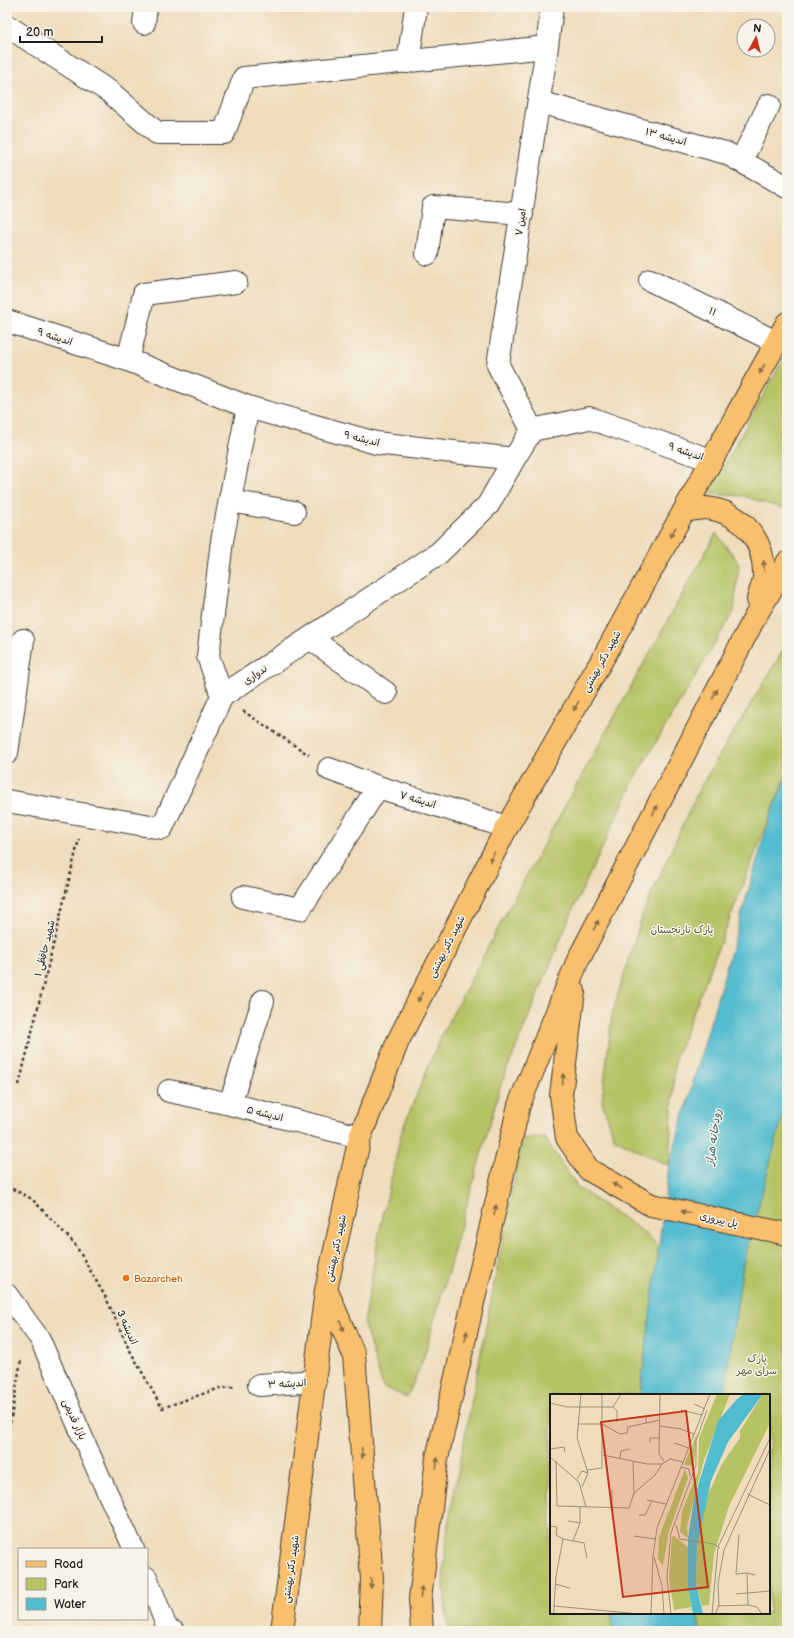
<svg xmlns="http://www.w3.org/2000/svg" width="794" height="1638" font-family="'Balsamiq Sans','Playpen Sans Arabic',sans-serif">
<rect width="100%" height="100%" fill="#f7f3e8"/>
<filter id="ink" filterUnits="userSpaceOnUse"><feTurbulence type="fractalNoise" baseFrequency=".025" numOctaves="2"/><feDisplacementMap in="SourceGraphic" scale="8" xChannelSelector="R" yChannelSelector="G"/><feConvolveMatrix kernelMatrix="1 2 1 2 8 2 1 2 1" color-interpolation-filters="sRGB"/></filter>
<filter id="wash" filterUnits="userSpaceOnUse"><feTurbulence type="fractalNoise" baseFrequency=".012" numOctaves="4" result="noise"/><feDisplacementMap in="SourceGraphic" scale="16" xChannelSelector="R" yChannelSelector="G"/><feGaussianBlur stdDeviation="0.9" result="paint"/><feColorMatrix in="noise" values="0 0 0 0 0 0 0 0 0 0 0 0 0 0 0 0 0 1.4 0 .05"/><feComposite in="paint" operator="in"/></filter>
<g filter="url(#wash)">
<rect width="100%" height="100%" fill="#efdcbb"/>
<path fill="#b5c365" stroke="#687040" d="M787 353V509L764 503 744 496 708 494Z
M716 533 739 563 734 611 636 776 571 914 501 1084 423 1360 407 1397 383 1387 364 1324 378 1238 402 1130 441 1036 515 896Z
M787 644V772L675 1059 669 1166 615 1139 602 1102 612 1014 643 913 699 789Z
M787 1079V1631H700L697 1613H769V1395H722L743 1264Z
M545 1138 578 1188 641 1230 659 1247 640 1395H551V1613H616V1631H448L443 1578 448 1524 522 1139Z"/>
<path fill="#52bccf" stroke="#376c76" d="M787 777V1100L743 1264 724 1395H640L669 1166 770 816Z
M612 1613H697L700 1631H612Z"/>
</g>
<g filter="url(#ink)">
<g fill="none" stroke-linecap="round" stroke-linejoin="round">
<defs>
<path id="pedestrian" d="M7 1294 40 1339 100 1477 134 1549
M147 1577 168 1630 174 1631"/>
<path id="minor" d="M144 23 146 7
M7 26 110 92 157 133H224L244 78 547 47
M408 62 416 7
M539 102 726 153 787 187
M741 161 769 105
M427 254 433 207 522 214
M650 280 776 342
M7 321 128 360 248 407 376 443 514 459 532 430 589 418 711 460
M128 360 144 294 236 282
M532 430 498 365 547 47 552 7
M230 501 294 512
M310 638 386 693
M222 696 208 656 222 541 248 407
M7 753 23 640
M329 769 378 787 507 827
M7 801 162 828 222 696 439 553 488 505 514 459
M243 897 300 909 378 787
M169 1091 230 1104 360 1137
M230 1104 263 1001
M259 1385 315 1381"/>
<path id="primary" d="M684 511C691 510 699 508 706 508 742 512 765 540 764 576 764 584 759 593 758 600
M574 991 561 1095 567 1138 589 1170 651 1205 787 1234
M327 1291 354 1355 372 1579 370 1631
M282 1631 326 1290 360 1137 398 1041 507 827 607 651 787 323
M422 1631 420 1599 437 1458 519 1105 578 960 755 617 787 563"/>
</defs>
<use href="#pedestrian" stroke="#3c3934" stroke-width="22"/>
<use href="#minor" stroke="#3c3934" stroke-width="24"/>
<use href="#primary" stroke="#3c3934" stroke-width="24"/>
<path stroke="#3c3934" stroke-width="2.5" stroke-dasharray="3 3" stroke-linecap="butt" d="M243 711 309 755
M19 1085 79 839
M7 1186 32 1199 75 1244 106 1298 128 1347 162 1408 220 1388 235 1387
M7 1441 21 1360"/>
<use href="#pedestrian" stroke="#fff" stroke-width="20"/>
<use href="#minor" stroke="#fff" stroke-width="22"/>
<use href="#primary" stroke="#f9bf6d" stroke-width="22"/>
</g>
<defs><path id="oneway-solid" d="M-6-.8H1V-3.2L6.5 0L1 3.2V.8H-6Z"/></defs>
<g fill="#8a6e44">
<use href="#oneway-solid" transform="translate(762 369) rotate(119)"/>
<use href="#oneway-solid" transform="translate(673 532) rotate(119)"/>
<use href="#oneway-solid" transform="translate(764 566) rotate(-93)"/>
<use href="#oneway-solid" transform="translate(715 694) rotate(-63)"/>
<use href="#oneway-solid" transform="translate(576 706) rotate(120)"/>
<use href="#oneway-solid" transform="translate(655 810) rotate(-63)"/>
<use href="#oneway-solid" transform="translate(492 857) rotate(117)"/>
<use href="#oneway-solid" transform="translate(596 925) rotate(-63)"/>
<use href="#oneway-solid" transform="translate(420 997) rotate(117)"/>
<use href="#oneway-solid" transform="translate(563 1079) rotate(-83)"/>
<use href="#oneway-solid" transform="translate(617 1186) rotate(-151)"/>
<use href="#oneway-solid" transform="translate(495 1210) rotate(-77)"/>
<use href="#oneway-solid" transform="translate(686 1212) rotate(-168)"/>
<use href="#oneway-solid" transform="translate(342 1326) rotate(67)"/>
<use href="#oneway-solid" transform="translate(466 1336) rotate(-77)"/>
<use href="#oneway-solid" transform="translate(362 1453) rotate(86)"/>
<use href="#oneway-solid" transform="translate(437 1463) rotate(-82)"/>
<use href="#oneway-solid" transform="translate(371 1583) rotate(90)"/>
<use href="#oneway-solid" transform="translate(421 1592) rotate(-83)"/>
</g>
</g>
<circle fill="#e8710a" stroke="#f7f3e8" stroke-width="1.5" cx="126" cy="1278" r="4"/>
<g text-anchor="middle" stroke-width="3" stroke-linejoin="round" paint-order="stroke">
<g font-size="10" fill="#1c1c1c" stroke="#f7f3e8">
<text transform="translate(666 136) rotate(15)" y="4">اندیشه ۱۳</text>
<text transform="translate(520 222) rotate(-81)" y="4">امین ۷</text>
<text transform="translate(713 311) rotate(26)" y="4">۱۱</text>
<text transform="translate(55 336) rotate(18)" y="4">اندیشه ۹</text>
<text transform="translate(362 438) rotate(14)" y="4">اندیشه ۹</text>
<text transform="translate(686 451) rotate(19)" y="4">اندیشه ۹</text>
<text transform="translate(601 661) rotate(-61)" y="4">شهید دکتر بهشتی</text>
<text transform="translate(255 674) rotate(-34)" y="4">ندواری</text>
<text transform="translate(418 799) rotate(17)" y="4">اندیشه ۷</text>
<text transform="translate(446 946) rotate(-63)" y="4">شهید دکتر بهشتی</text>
<text transform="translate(44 948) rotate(-76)" y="4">شهید حافظی ۱</text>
<text transform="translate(265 1113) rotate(14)" y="4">اندیشه ۵</text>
<text transform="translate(719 1219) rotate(12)" y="4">پل پیروزی</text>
<text transform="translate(335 1248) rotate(-78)" y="4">شهید دکتر بهشتی</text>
<text transform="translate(128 1327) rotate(66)" y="4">اندیشه 3</text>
<text transform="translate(287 1383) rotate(-3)" y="4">اندیشه ۳</text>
<text transform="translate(75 1419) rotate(66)" y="4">بازار قدیمی</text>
<text transform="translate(290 1569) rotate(-82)" y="4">شهید دکتر بهشتی</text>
</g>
<g font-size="10" fill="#525636" stroke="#f7f3e8">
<text x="682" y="933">پارک نارنجستان</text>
<text x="757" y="1362">پارک<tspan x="757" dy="12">سرای مهر</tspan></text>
</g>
<g font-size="10" fill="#c56008" stroke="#f7f3e8" text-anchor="start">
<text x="134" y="1282">Bazarcheh</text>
</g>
<g font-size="11" font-style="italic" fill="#325c64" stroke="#f7f3e8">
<text transform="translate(713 1137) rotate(-82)" y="4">رودخانه هراز</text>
</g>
</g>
<g transform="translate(550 1394)">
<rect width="220" height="220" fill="#efdcbb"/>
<path d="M167 0H180L154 66 137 132 138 144 130 138 132 117 148 78 149 44ZM213 0H220V29L179 112 164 160 159 211 152 212 146 189 147 158 149 137 157 103 172 70 190 44V37ZM147 39 144 72 134 71ZM135 75 138 84 119 137 113 172 108 165 109 143ZM124 142 138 153 141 213 124 216 119 185 122 143Z" fill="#b5c365"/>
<path d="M194 0H213L178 48 161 87 147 153 146 189 153 220H143L138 193V144L144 105 168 27 187 5Z" fill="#52bccf"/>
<path fill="none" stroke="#9b8f7b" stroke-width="1" d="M31 0 27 44 38 79 32 93M110 0 109 60 114 67M0 9 17 13H63M144 10 155 15M63 13 67 17V28M63 13 71 0M131 16 152 21M87 23 96 22V29M29 30H52L70 40 77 39 78 33 110 26M110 32 131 35 144 40M100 49V44H110M124 49 139 54M0 55 14 53 15 58M53 61 97 70H112L120 65 133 68M0 63 29 88 36 113M70 65 71 57 80 55M6 67 7 112 79 114 84 99 105 81 112 70M83 68 84 99M131 73 139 75 140 82M37 76 52 74V0M27 85 32 77 38 79M197 100 220 111M97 106 116 110M62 113V96M89 121H95L102 107M18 127 30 129M126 131 130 145 164 150 170 154M0 132 7 133 6 141 13 145M189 140 186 180 197 179M84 142 105 145M23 147 30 129V113M104 163 112 192 114 220M5 190 20 194M186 200 220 197M198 211 197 179 205 181M4 212 6 182 13 145 34 149 37 164M167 212 198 211 207 213 212 220M4 220V212L90 220M101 220 103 162 107 134 160 0M121 220 117 184 121 139 146 71V47L157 16M162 220 168 153 220 44M165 220 169 212 168 189 174 156 220 55"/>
<path fill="#c8321e" fill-opacity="0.15" stroke="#c8321e" stroke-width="2" d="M136 17 158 193 73 203 51 28Z"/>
<rect width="220" height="220" fill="none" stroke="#1c1c1c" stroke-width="2"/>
</g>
<rect width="794" height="1638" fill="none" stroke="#f7f3e8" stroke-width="24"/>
<rect x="18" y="1548" width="130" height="72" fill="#f7f3e8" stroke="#9f9d96"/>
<rect x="26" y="1561" width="20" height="6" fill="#f9bf6d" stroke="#9f9d96"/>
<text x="54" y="1568" font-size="12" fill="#1c1c1c">Road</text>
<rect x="26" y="1578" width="20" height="12" fill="#b5c365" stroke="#9f9d96"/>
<text x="54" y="1588" font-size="12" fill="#1c1c1c">Park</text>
<rect x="26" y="1598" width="20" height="12" fill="#52bccf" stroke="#9f9d96"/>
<text x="54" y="1608" font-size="12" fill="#1c1c1c">Water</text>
<g transform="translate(756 38) rotate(7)"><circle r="19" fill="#f7f3e8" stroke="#9f9d96"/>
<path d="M0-3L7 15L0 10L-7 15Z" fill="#c8321e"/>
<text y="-6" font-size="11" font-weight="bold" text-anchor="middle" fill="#1c1c1c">N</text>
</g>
<path d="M20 36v6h82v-6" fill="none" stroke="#1c1c1c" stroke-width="2"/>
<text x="26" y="36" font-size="12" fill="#1c1c1c" stroke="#f7f3e8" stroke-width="3" paint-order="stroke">20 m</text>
</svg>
